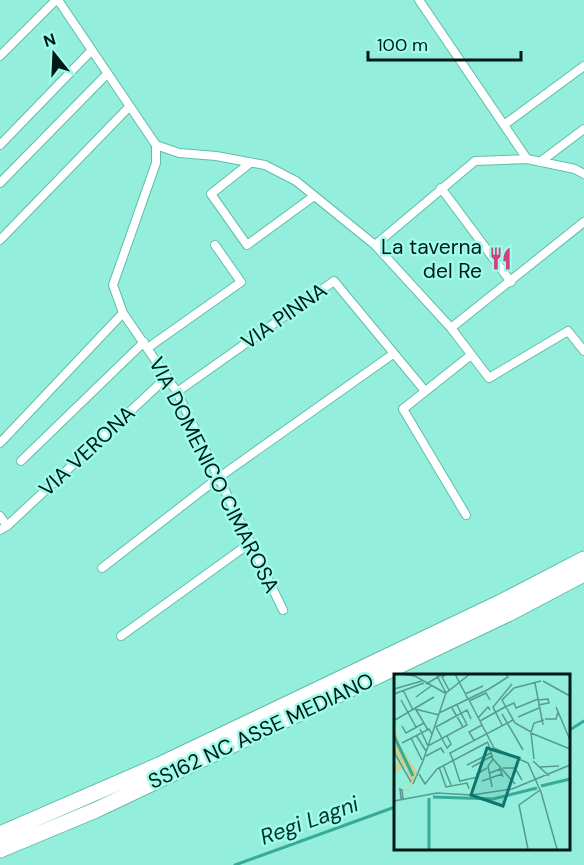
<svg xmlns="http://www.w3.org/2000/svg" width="584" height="865" font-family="'DM Sans',sans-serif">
<rect width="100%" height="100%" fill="#93efdc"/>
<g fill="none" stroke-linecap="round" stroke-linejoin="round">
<path stroke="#38aa98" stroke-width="3" d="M568 731 584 721
M235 865 395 807"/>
<defs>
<path id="street" d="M58 0 156 145V163L113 285 123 313 177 392 283 610
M419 0 527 159
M0 56 56 0
M504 125 584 66
M0 145 91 51
M156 145 179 153 216 156 265 165 296 181 375 245 451 328 489 378 568 331 584 351
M540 162 584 129
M250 163 211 194 247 245 314 196
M0 183 107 74
M441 188 511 282
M0 240 129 107
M375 245 475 161 527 159 575 169 584 174
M451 328 584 222
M149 347 241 282 215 245
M177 392 334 281 425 391
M0 443 123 313
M21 461 144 342
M466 515 403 409 471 355
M0 516 7 526 0 530
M7 526 167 377
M102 568 218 478 393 354
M121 636 250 543"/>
<path id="highway" d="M0 834 159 765 501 602 584 559
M0 850 96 810 508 614 584 574"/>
</defs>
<use href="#street" stroke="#61bdac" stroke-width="10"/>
<use href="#highway" stroke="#61bdac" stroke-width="17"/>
<use href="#street" stroke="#fff" stroke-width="8"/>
<use href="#highway" stroke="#fff" stroke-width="15"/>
</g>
<defs>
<symbol id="restaurant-bare" viewBox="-9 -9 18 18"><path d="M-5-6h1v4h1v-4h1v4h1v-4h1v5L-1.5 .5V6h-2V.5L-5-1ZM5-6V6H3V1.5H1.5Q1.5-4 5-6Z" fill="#ce437a" stroke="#a0fcea" stroke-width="2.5" paint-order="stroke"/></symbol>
</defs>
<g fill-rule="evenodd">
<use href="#restaurant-bare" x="484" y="242" width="33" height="33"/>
</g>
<g text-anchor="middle" stroke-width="5" stroke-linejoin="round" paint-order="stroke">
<g font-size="21" fill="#001a15" stroke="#a0fcea" text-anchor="end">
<text x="482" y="254">La taverna<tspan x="482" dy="24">del Re</tspan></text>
</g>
<g font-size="21" fill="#001a15" stroke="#a0fcea">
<text transform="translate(284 316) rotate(-35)" y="7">VIA PINNA</text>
<text transform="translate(87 451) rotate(-43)" y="7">VIA VERONA</text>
<text transform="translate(214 475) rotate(63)" y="7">VIA DOMENICO CIMAROSA</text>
<text transform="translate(261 731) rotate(-25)" y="7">SS162 NC ASSE MEDIANO</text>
</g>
<g font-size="22" font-style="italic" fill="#00332c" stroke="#a0fcea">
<text transform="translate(309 820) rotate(-20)" y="8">Regi Lagni</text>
</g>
</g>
<g transform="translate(394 674)">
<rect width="176" height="176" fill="#93efdc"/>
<path d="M0 50 6 71 24 99 17 113 15 116 14 117H8L17 113 12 93 2 98 0 94 5 86 0 80Z" fill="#c4d496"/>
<path fill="none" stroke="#38aa98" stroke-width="3" d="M0 62 19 102M147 112 176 105M39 123 99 125 143 114M35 175V124"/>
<path fill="none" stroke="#589a8c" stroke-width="1.5" d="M7 0 21 2 51 19M42 0 52 19M53 0 48 3 55 16M61 0 74 25M149 7 176 22M141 9 149 51M32 10 49 0M0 15 28 7M9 16 19 36M0 20 30 9M71 20 89 12M22 23 37 12M7 26 22 53M75 26 100 74 134 89 147 118 163 175M144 26 154 25 155 29 144 31M75 27 92 19 96 26M111 33 120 29 122 34 144 25M162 33 176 66M21 34 34 56M58 34 69 53M21 35 45 41M45 39 95 15 114 3 112 0M108 40 129 76M124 43 145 34M84 44 94 33 96 36M151 45H162L164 38M1 46 40 23M86 47 111 33M108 51 99 33 118 10M8 52 12 59 30 49M42 53 73 36 77 45M42 53 53 74 57 70 53 62M26 55 34 72 73 51 63 31M137 58 121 49 108 26 120 14 147 7M137 58 140 49 150 46M137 59 176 75M137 59 140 85M22 61 32 77M17 64 28 86M80 66 75 58 88 51M8 69 35 55 38 60M94 69 99 85 94 92 98 113M0 78 17 108M32 82 47 74 50 79M99 85 121 110M59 86 56 79 119 46M59 86 66 108M29 87 52 19 76 0M139 87 155 102M49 91 57 111M73 91 97 79M45 93 52 113 73 109 75 115M78 93 98 82M146 93 165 92M109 94H121L128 106M96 99 106 95 109 103M25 100 31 110 43 95 94 68M66 107 84 103 83 100 93 94M88 107 108 100M19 110 29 87M6 115 8 116 9 125 7 124ZM0 127 43 119 78 121 118 115 176 91M134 175 125 131 146 116"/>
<path fill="#0f766e" fill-opacity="0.15" stroke="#0f766e" stroke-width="3" d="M93 74 125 84 109 132 77 121Z"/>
<rect width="176" height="176" fill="none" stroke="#001a15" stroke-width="3"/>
</g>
<g transform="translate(54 54) rotate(342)" stroke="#a0fcea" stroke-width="4.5" paint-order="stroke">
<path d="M0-4.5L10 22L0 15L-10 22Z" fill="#001a15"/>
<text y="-9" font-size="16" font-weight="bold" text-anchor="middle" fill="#001a15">N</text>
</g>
<path d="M368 51v9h153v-9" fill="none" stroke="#001a15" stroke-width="3"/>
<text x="377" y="51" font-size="18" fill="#001a15" stroke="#a0fcea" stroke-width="4.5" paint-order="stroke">100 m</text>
</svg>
